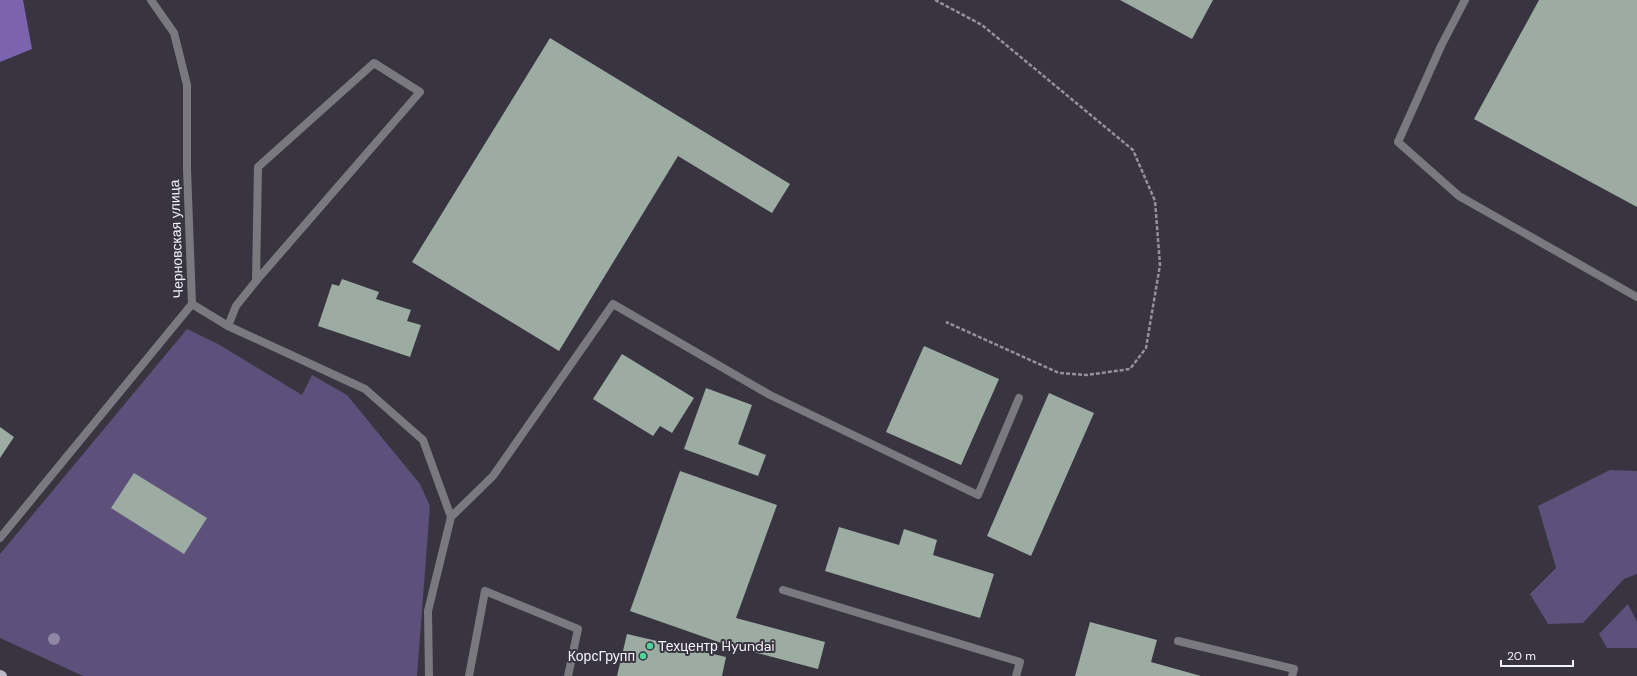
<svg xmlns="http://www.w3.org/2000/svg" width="1637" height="676" font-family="'DM Sans',sans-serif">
<rect width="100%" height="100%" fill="#383541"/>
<path fill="#5d507a" d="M187 329 218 344 302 395 312 375 347 395 420 484 430 506 417 676H83L0 638V554Z
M1610 470 1637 471V574L1624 579 1583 623 1548 624 1530 594 1556 568 1538 506Z
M1628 604 1637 622V648H1607L1599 634Z"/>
<path fill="#7b63ad" d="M0 0H23L32 49 0 62Z"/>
<path fill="#9daca3" d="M1120 0H1213L1192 39Z
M1539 0H1637V207L1474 119Z
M550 38 790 184 772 213 678 156 559 351 412 262Z
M342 279 379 292 376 299 411 310 407 321 421 325 410 357 318 326 332 284 339 286Z
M924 346 999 379 961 465 886 432Z
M622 354 694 398 672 433 660 426 653 436 593 399Z
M706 388 752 405 738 444 766 455 758 476 684 449Z
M1049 393 1094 413 1031 556 987 536Z
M0 427 14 437 0 458Z
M680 471 777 505 736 618 825 642 818 669 727 645 630 611Z
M134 473 207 518 184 554 111 508Z
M839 527 899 545 904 529 937 540 933 555 994 574 980 618 825 571Z
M1090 622 1157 640 1151 662 1201 676H1075Z
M627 634 726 657 722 676H617Z"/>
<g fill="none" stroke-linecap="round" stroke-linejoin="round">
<path stroke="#94919c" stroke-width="2.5" stroke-dasharray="4 2" stroke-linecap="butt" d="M935 0 982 25 1133 150 1155 201 1160 265 1146 348 1130 369 1087 375 1059 373 946 322"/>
<path stroke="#7a797f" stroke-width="8" d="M1465 0 1441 46 1398 142 1459 196 1637 297
M192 304 228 326 236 306 256 281 420 92 374 63 258 167 256 281
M228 326 365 389 423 440 451 517 428 611 429 676
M451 517 493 476 613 304 770 395 978 495 1019 398
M783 590 1020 662 1016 676
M1178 641 1294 669 1292 676
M469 676 485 591 578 629 568 676"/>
<path stroke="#7a797f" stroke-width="8" d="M0 538 192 304 187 169V85L174 33 151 0"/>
<path stroke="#bcb9c6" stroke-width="10" d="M0 675 2 676"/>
</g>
<circle fill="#8f88a4" cx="54" cy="639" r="6"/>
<g fill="#4fd399" stroke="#383541" stroke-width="1.5">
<circle cx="650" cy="646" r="4"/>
<circle cx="643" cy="656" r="4"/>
</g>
<g text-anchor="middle" stroke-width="4" stroke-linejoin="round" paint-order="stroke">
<g font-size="14" fill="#f4f2fa" stroke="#383541">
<text transform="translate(176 239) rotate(-92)" y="5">Черновская улица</text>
</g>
<g font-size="14" fill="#f4f2fa" stroke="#383541" text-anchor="start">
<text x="658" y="651">Техцентр Hyundai</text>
<text x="635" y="661" text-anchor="end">КорсГрупп</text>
</g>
</g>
<path d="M1501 660v6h72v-6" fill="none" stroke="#f4f2fa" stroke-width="2"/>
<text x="1507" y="660" font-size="12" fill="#f4f2fa" stroke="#383541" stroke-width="3" paint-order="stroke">20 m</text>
</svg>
